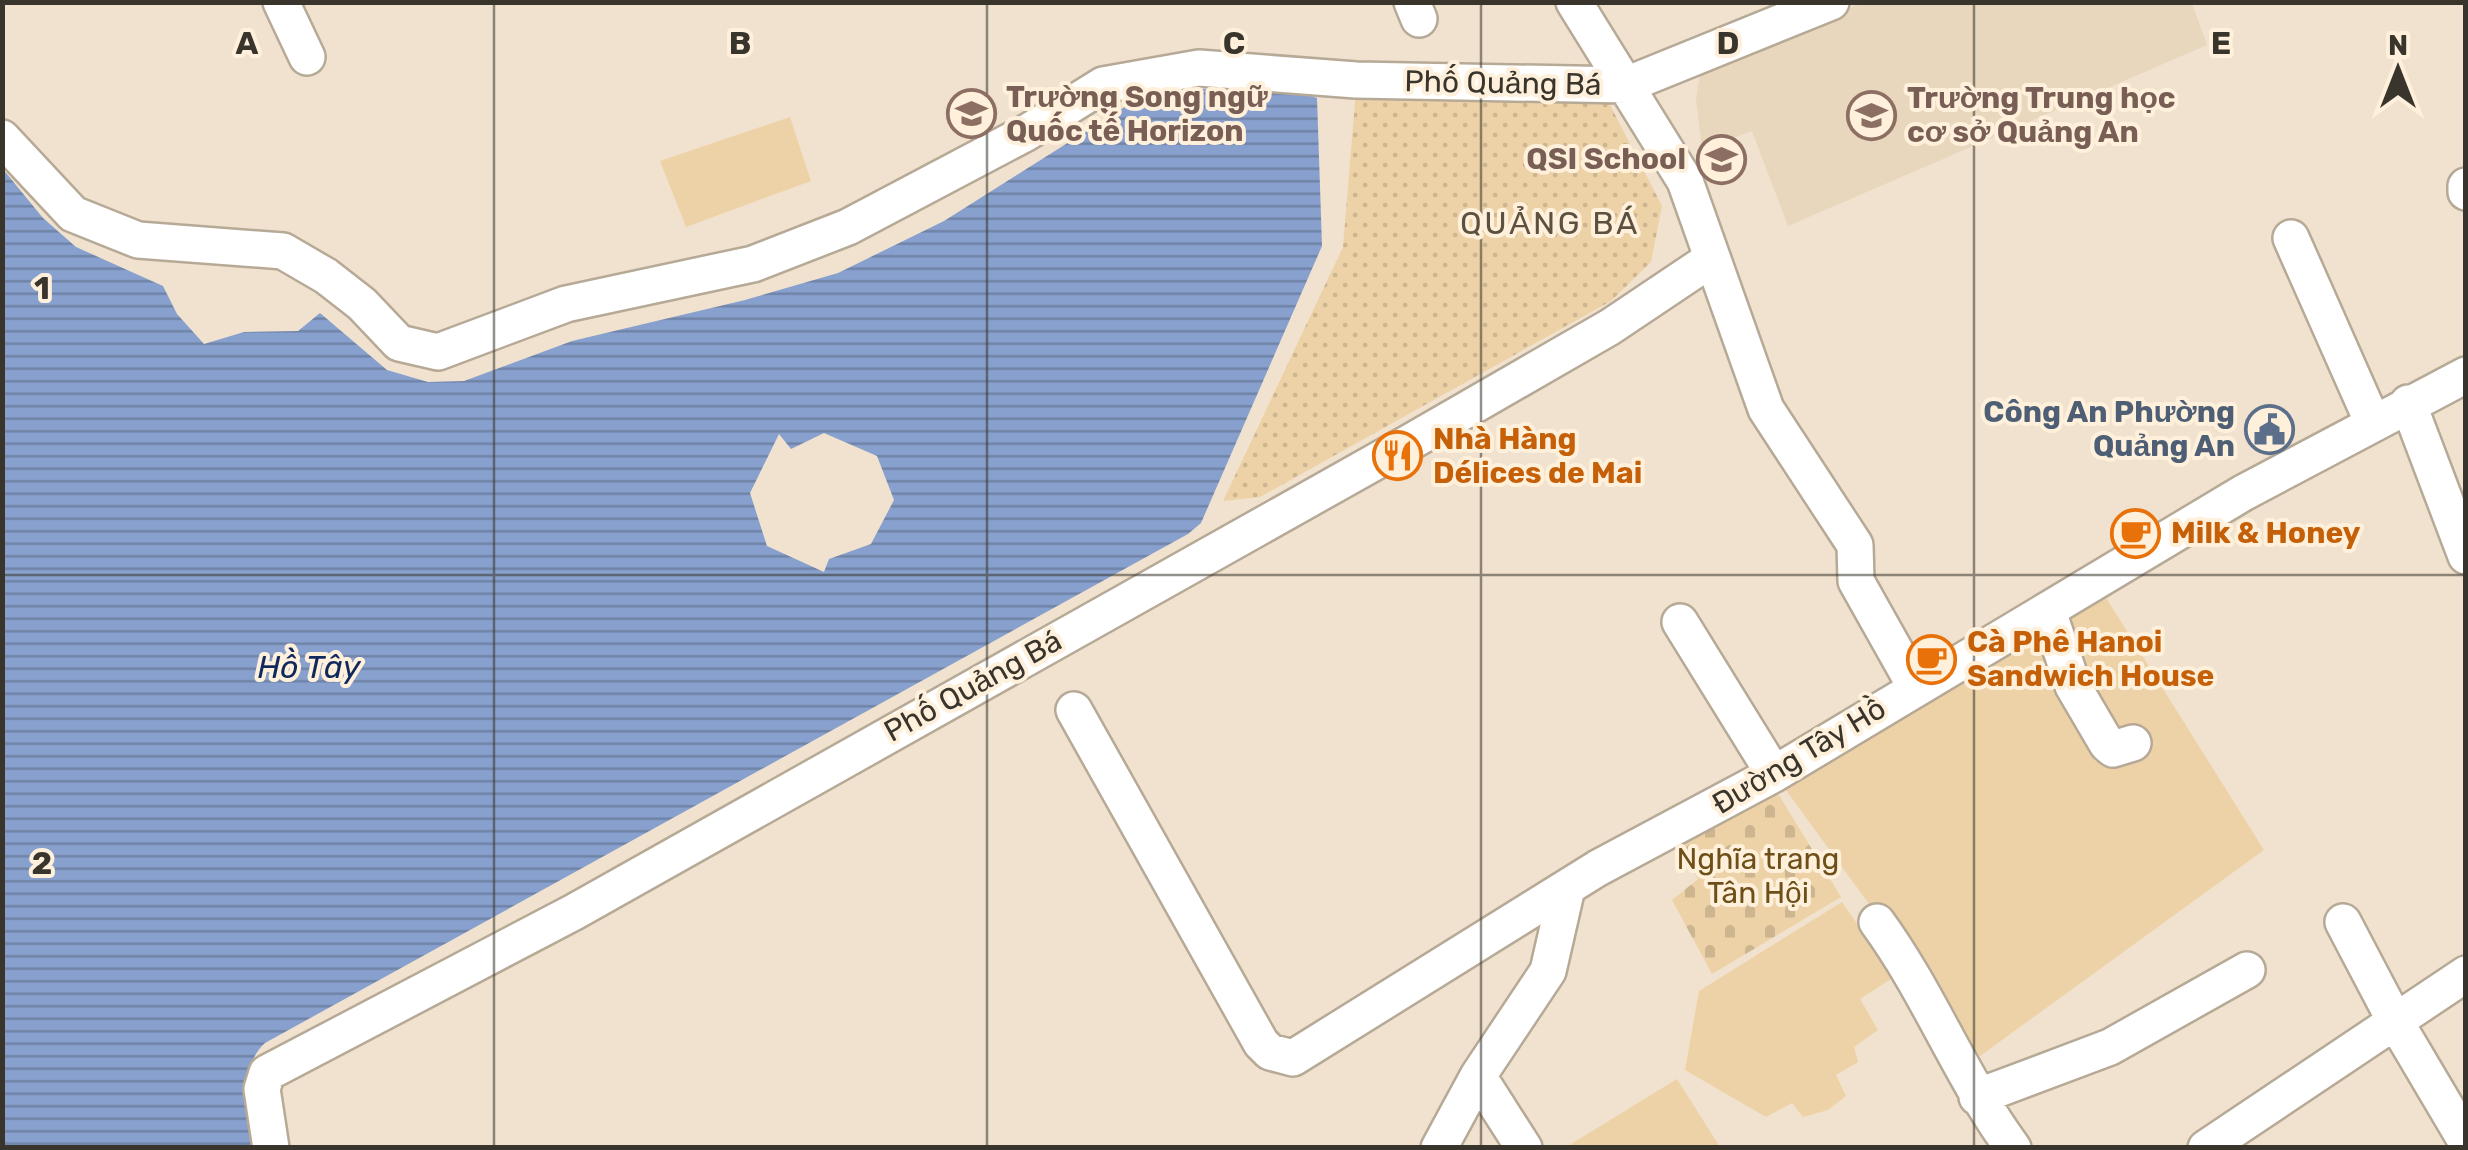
<svg xmlns="http://www.w3.org/2000/svg" width="2468" height="1150" font-family="Rubik,sans-serif">
<defs>
<pattern id="cemetery-stones" width="16" height="16" patternUnits="userSpaceOnUse" patternTransform="scale(2.5)"><rect width="16" height="16" fill="#eed2a7"/><path d="M2 7V4a2 2 0 0 1 4 0v3zM10 15v-3a2 2 0 0 1 4 0v3z" fill="#cdb590"/></pattern>
<pattern id="park-dots" width="8" height="8" patternUnits="userSpaceOnUse" patternTransform="scale(2.5)"><rect width="8" height="8" fill="#eed2a7"/><path d="M2 2h.1M6 6h.1" fill="none" stroke="#cdb590" stroke-width="1.8" stroke-linecap="round"/></pattern>
<pattern id="water-rules" width="6" height="5" patternUnits="userSpaceOnUse" patternTransform="scale(2.5)"><rect width="6" height="5" fill="#88a0cd"/><path d="M0 2.5h6" fill="none" stroke="#7083a7"/></pattern>
</defs>
<rect width="100%" height="100%" fill="#f0e2ce"/>
<path fill="#e8d7bc" d="M1861 3H2192L2207 45 1788 226 1752 131 1702 149 1696 99 1700 75Z"/>
<path fill="#eed2a7" d="M790 117 811 181 686 227 660 161Z
M2103 593 2264 850 1980 1056 1780 782Z
M1842 902 1894 977 1860 999 1878 1030 1854 1047 1858 1062 1836 1075 1846 1096 1828 1110 1803 1117 1792 1103 1766 1117 1685 1070 1699 991Z
M1677 1079 1720 1147H1573L1571 1144Z"/>
<path fill="url(#cemetery-stones)" d="M1771 782 1841 897 1712 974 1672 900 1698 879 1675 835Z"/>
<path fill="url(#park-dots)" d="M1356 90 1607 99 1662 206 1651 262 1611 301 1260 497 1223 501 1343 247Z"/>
<path fill="url(#water-rules)" d="M1203 89 1295 91 1317 98 1322 246 1201 523 1188 534 265 1043C236 1069 253 1113 257 1147H3L2 168 43 218 76 247 163 286 177 314 204 344 244 332 298 331 320 313 387 370 428 382 464 381 572 341 745 300 838 273 944 221 1142 96Z"/>
<path fill="#f0e2ce" d="M824 433 877 456 894 500 871 544 829 559 824 572 767 546 750 493 779 434 791 449Z"/>
<g fill="none" stroke-linecap="round" stroke-linejoin="round">
<defs>
<path id="minor" d="M281 2 307 57
M1412 2 1419 19
M1574 2 1685 181 1766 409 1855 545 1856 581 1915 686
M2 138 73 214 138 240 283 251 326 276 362 304 399 343 438 352 566 304 753 264 848 227 1026 133 1103 85 1199 68 1356 80 1626 85 1831 2
M2466 186V192
M2291 238 2372 421
M2408 403 2466 556
M2048 611 2073 686 2107 744 2113 749 2133 743
M1680 622 1774 774
M1074 710 1261 1043 1270 1052 1293 1058 1598 868 1774 774 2243 493 2466 375
M1877 922C1929 993 1960 1076 2013 1148
M2343 922 2395 1021 2466 1141
M1478 1076 1524 1148
M1977 1097 2110 1047 2247 970
M271 1148 262 1089 267 1073 574 912 1407 444 1610 327 1710 260
M1439 1148 1478 1076 1548 971 1567 888
M2206 1148 2466 974"/>
</defs>
<use href="#minor" stroke="#b6a996" stroke-width="40"/>
<use href="#minor" stroke="#fff" stroke-width="35"/>
</g>
<path fill="none" stroke="#39342c" stroke-width="2.5" stroke-opacity="0.55" d="M494 2V1148M987 2V1148M1481 2V1148M1974 2V1148M2 575H2466"/>
<defs>
<symbol id="school-ring" viewBox="-11 -11 22 22"><circle r="9.5" fill="#fef0db" stroke="#8d6e63" stroke-width="1.5"/><path d="M0-5L7-2L0 1L-7-2ZM-4 1L0 2.5L4 1V4Q0 6-4 4Z" fill="#8d6e63"/></symbol>
<symbol id="civic-ring" viewBox="-11 -11 22 22"><circle r="9.5" fill="#fef0db" stroke="#5c6f8a" stroke-width="1.5"/><path d="M-.6-6.5H3V-4.5H.6V-3L4-1V1h2V6H-6V1h2V-1L-.6-3ZM-1.2 2.5V6h2.4V2.5Z" fill="#5c6f8a"/></symbol>
<symbol id="restaurant-ring" viewBox="-11 -11 22 22"><circle r="9.5" fill="#fef0db" stroke="#e8710a" stroke-width="1.5"/><path d="M-5-6h1v4h1v-4h1v4h1v-4h1v5L-1.5 .5V6h-2V.5L-5-1ZM5-6V6H3V1.5H1.5Q1.5-4 5-6Z" fill="#e8710a"/></symbol>
<symbol id="cafe-ring" viewBox="-11 -11 22 22"><circle r="9.5" fill="#fef0db" stroke="#e8710a" stroke-width="1.5"/><path d="M-5.5-4.5H6V0H3Q3 3.5 0 3.5H-2.5Q-5.5 3.5-5.5 0ZM3-3.2v2h1.7v-2ZM-6 4.5H4V6H-6Z" fill="#e8710a"/></symbol>
</defs>
<g fill-rule="evenodd">
<use href="#school-ring" x="944" y="86" width="55" height="55"/>
<use href="#school-ring" x="1844" y="88" width="55" height="55"/>
<use href="#school-ring" x="1694" y="132" width="55" height="55"/>
<use href="#civic-ring" x="2242" y="402" width="55" height="55"/>
<use href="#restaurant-ring" x="1370" y="428" width="55" height="55"/>
<use href="#cafe-ring" x="2108" y="506" width="55" height="55"/>
<use href="#cafe-ring" x="1904" y="632" width="55" height="55"/>
</g>
<g text-anchor="middle" stroke-width="8" stroke-linejoin="round" paint-order="stroke">
<g font-size="30" fill="#39342c" stroke="#fef0db">
<text transform="translate(1503 83) rotate(1)" y="10">Phố Quảng Bá</text>
<text transform="translate(973 686) rotate(-29)" y="10">Phố Quảng Bá</text>
<text transform="translate(1799 756) rotate(-31)" y="10">Đường Tây Hồ</text>
</g>
<g font-size="30" font-weight="bold" fill="#785e54" stroke="#fef0db" text-anchor="start">
<text x="1006" y="107">Trường Song ngữ<tspan x="1006" dy="34">Quốc tế Horizon</tspan></text>
<text x="1907" y="108">Trường Trung học<tspan x="1907" dy="34">cơ sở Quảng An</tspan></text>
<text x="1686" y="169" text-anchor="end">QSI School</text>
</g>
<g font-size="30" font-weight="bold" fill="#4e5e75" stroke="#fef0db" text-anchor="end">
<text x="2235" y="422">Công An Phường<tspan x="2235" dy="34">Quảng An</tspan></text>
</g>
<g font-size="30" font-weight="bold" fill="#c56008" stroke="#fef0db" text-anchor="start">
<text x="1433" y="449">Nhà Hàng<tspan x="1433" dy="34">Délices de Mai</tspan></text>
<text x="2171" y="543">Milk &amp; Honey</text>
<text x="1967" y="652">Cà Phê Hanoi<tspan x="1967" dy="34">Sandwich House</tspan></text>
</g>
<g font-size="30" fill="#6e4f18" stroke="#fef0db">
<text x="1758" y="869">Nghĩa trang<tspan x="1758" dy="34">Tân Hội</tspan></text>
</g>
<g font-size="32" letter-spacing="2.5" fill="#5c503f" stroke="#fef0db">
<text x="1550" y="234">QUẢNG BÁ</text>
</g>
<g font-size="32" font-style="italic" fill="#0f285e" stroke="#fef0db">
<text x="309" y="678">Hồ Tây</text>
</g>
</g>
<g font-size="32" text-anchor="middle" font-weight="bold" fill="#39342c" stroke="#fef0db" stroke-width="8" stroke-linejoin="round" paint-order="stroke">
<text x="247" y="54">A</text>
<text x="740" y="54">B</text>
<text x="1234" y="54">C</text>
<text x="1728" y="54">D</text>
<text x="2221" y="54">E</text>
<text x="42" y="299">1</text>
<text x="42" y="874">2</text>
</g>
<rect width="2468" height="1150" fill="none" stroke="#39342c" stroke-width="10"/>
<g transform="translate(2398 70)" stroke="#fef0db" stroke-width="8" paint-order="stroke">
<path d="M0-8L18 38L0 25L-18 38Z" fill="#39342c"/>
<text y="-15" font-size="28" font-weight="bold" text-anchor="middle" fill="#39342c">N</text>
</g>
</svg>
